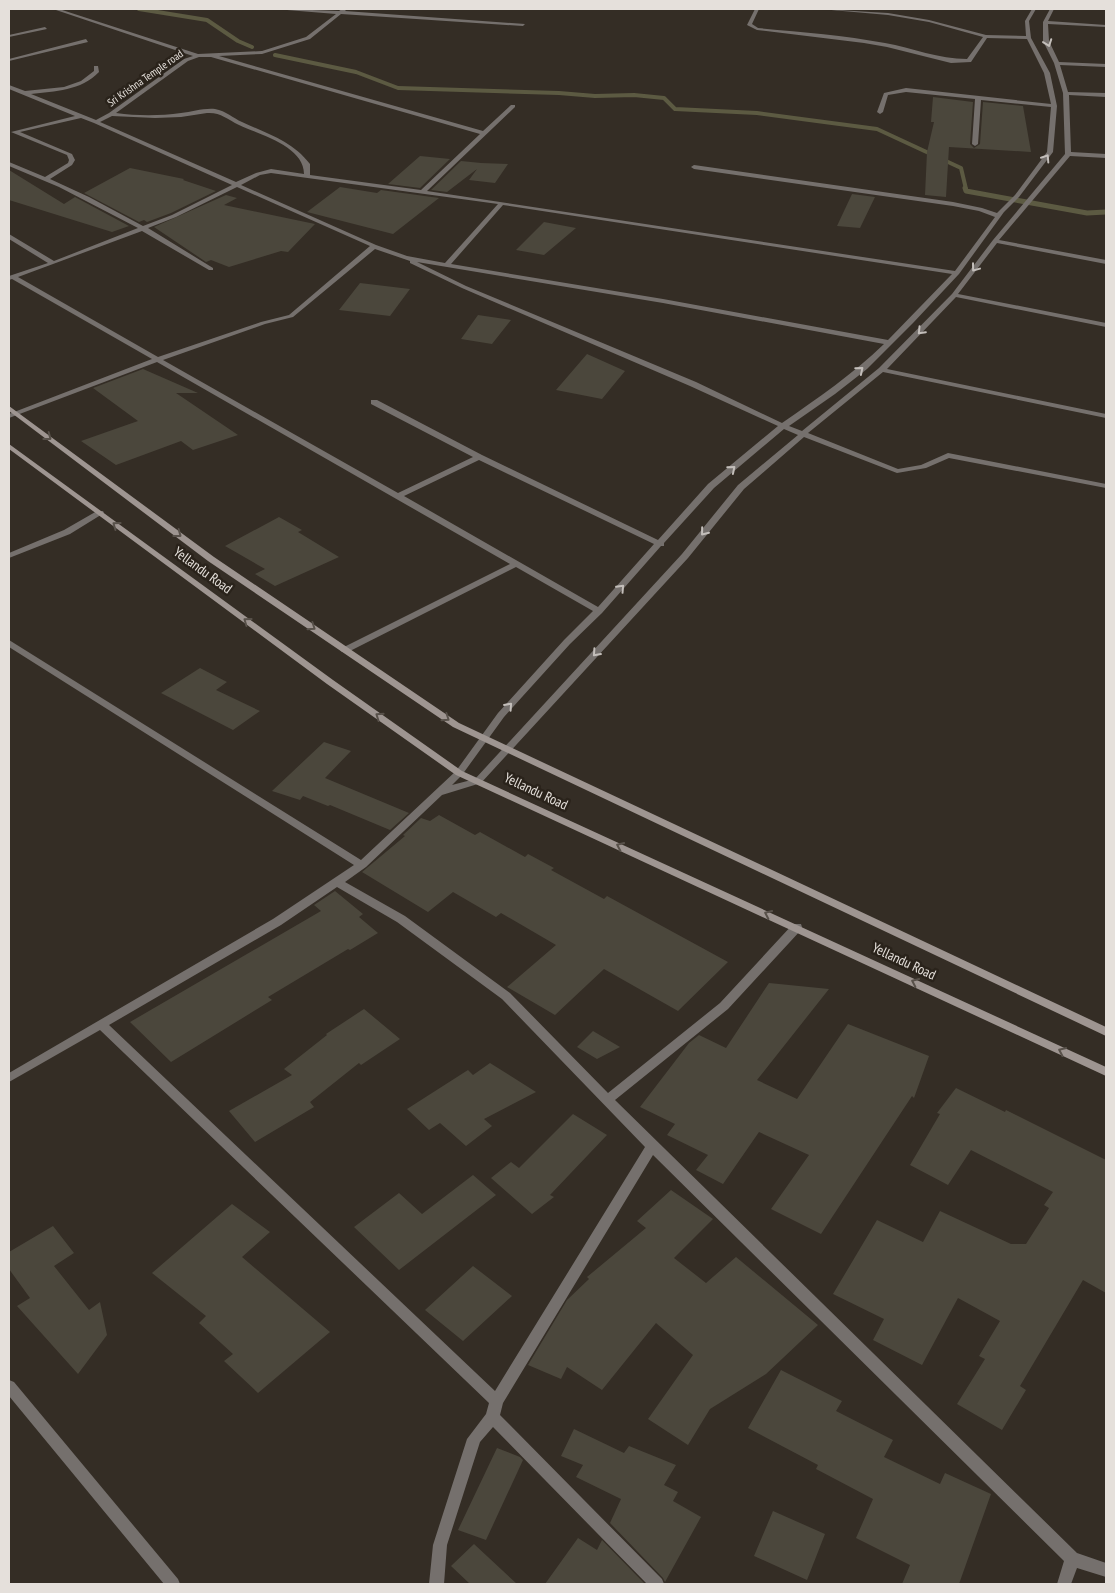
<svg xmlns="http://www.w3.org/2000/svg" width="1115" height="1593" font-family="'PT Sans Narrow',sans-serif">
<rect width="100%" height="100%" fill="#342d25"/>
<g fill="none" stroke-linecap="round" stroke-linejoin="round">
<path stroke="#5c5a42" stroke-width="4" d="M139 9 207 20 238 41 252 47
M275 55 356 72 398 88 559 93 595 96 634 95 664 98 675 109 757 113 877 129 961 168 966 189"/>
<path stroke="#5c5a42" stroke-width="5" d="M965 188 966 191 1087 213 1106 212"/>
</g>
<path fill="#4b473c" d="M933 97 973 102 970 144 974 148 980 144 983 102 1023 106 1031 152 949 147 946 197 925 195 927 152 934 122H931Z
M420 156 450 159 420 188 388 184Z
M461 161 481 163 508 164 495 183 469 180 477 169 447 192 431 190Z
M130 168 184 179 183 180 216 191 171 213 147 222 144 220 139 222 84 193Z
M9 170 64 204 75 197 129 226 112 232 9 200Z
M340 187 377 193 381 190 439 198 393 234 307 212Z
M852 194 875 197 860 228 837 226Z
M226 195 237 198 224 205 315 224 288 252 281 251 229 267 211 260 206 262 154 227Z
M544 222 576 228 544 255 516 250Z
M360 283 410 289 390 316 339 310Z
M478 315 511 320 492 344 461 339Z
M587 354 625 371 602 399 556 390Z
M143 369 198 393H176L238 435 193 450 181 441 116 465 81 441 138 421 93 388Z
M279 517 302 530 298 532 339 557 275 586 255 574 265 569 225 546Z
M200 668 227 682 216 690 260 711 233 730 161 693Z
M324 742 351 751 325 778 409 813 390 830 330 805 328 806 303 796 300 800 272 791Z
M439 815 475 835 480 832 525 857 528 854 554 868 551 870 604 899 607 896 728 962 678 1011 604 969 555 1015 507 987 556 945 501 913 496 917 453 892 428 912 362 872 405 836 403 835 421 818 430 821Z
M335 891 363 914 359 917 378 933 350 950 348 949 268 997 272 1000 171 1062 130 1022 321 911 314 905Z
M769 983 829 989 757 1080 797 1099 848 1024 929 1056 914 1098 912 1096 821 1234 771 1209 809 1155 759 1132 723 1184 696 1170 708 1155 667 1135 675 1124 640 1107 689 1043 699 1035 726 1048Z
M364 1009 400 1039 361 1065 359 1063 310 1102 314 1107 255 1142 229 1111 292 1075 284 1069 327 1035 326 1034Z
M593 1031 620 1047 597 1059 577 1047Z
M490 1063 536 1092 484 1119 492 1126 466 1146 440 1123 429 1130 407 1109 468 1070 473 1075Z
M956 1088 1005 1112 1006 1110 1106 1160V1293L1083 1280 1020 1386 1026 1390 1002 1430 957 1404 985 1359 979 1356 1000 1321 958 1298 922 1365 873 1340 884 1319 833 1294 877 1220 923 1242 940 1211 1011 1244H1026L1049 1208 1044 1205 1053 1192 971 1150 948 1185 910 1165 940 1114 937 1113Z
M573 1114 607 1135 550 1195 554 1197 532 1214 491 1178 511 1162 519 1168Z
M473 1175 496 1195 399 1270 354 1227 399 1193 422 1214Z
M671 1190 713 1219 674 1258 706 1283 736 1257 818 1325 766 1374 710 1409 688 1445 648 1419 693 1355 656 1323 602 1390 567 1367 561 1379 528 1365 567 1300 589 1279 587 1277 646 1228 637 1221Z
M232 1204 270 1232 242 1257 330 1332 258 1393 224 1361 233 1354 199 1323 206 1316 152 1273Z
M53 1226 74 1253 54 1266 89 1310 100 1302 107 1335 78 1374 17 1306 30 1298 9 1269V1252Z
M473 1266 512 1296 463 1341 425 1310Z
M781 1370 842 1401 836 1411 893 1440 884 1457 940 1484 945 1473 991 1494 959 1584H902L910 1565 856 1538 873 1499 816 1469 818 1465 748 1428Z
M574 1429 624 1453 629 1446 676 1465 664 1485 678 1492 673 1501 701 1517 665 1582 663 1578 610 1523 621 1499 576 1477 583 1465 561 1456Z
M497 1448 520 1457 523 1460 486 1540 458 1530Z
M773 1511 825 1534 807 1580 754 1556Z
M578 1538 597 1550 602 1540 645 1584H545Z
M474 1544 517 1584H470L451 1566Z"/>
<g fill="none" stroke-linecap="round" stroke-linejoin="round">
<path fill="#75706d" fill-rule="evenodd" d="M53 9H59L198 54 262 51 306 37 336 14 287 10 285 9 339 11 342 9H347L345 11 525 24 523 26 341 14 310 39 262 54 219 56 483 131 511 105H515V107L427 191 955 271 995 217 979 211 953 206 694 169 691 167 694 165 953 202 982 208 997 213 1015 195 1047 152 1051 107 981 100 978 144 975 146 972 144 975 99 906 92 888 95 883 112 880 114 877 112 884 93 906 88 1051 104 1044 73 1027 39 987 38 971 62 951 63 887 47 864 43 757 30 747 25 755 9H759L752 24 758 28C800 32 843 35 885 43 912 48 939 59 967 59L983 37 929 22 888 15 820 9 888 13 929 20 986 35 1026 36 1025 21 1032 9H1036L1029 21 1031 38 1050 73 1057 106 1053 152 1019 197 1004 212 959 274 913 323 867 369 835 394 789 426 802 431 879 368 952 294 993 240 1065 154 1063 93 1054 63 1043 41V22L1050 9H1054L1048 21 1106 25V27L1048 24 1049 41 1059 62 1106 64V67L1060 65 1068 92 1106 93V97L1069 95 1071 152 1106 154V158L1070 156 999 240 1106 260V264L997 243 958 294 1106 323V327L956 297 887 369 1106 414V418L883 372 808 433 898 469 921 465 948 453 1106 484V488L949 458 926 468 897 473 804 437 744 489 688 558 481 783 442 795 366 867 345 882 405 916 510 993 608 1093 720 1003 793 924H801L802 927 801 930 728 1009 615 1100 1077 1553 1106 1563V1577L1077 1568 1071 1584H1057L1064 1561 653 1155 503 1403 500 1415 662 1579 664 1584H647L493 1427 480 1442 447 1545 444 1584H429L433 1545 467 1439 486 1414 489 1403 100 1030 9 1082V1073L273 919 354 865 9 647V640L361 860 456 771 498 713 564 640 593 611 516 567 348 652H342L340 650 342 648 510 564 157 362 9 418V414L152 359 12 279 9 280V276L48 263 9 239V234L54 261 138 228 59 187 9 166V162L45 177 68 163 69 160 67 155 11 132 75 116 9 89V85L25 91 64 87 81 81 94 71V66H98L99 72C81 91 55 91 31 94L96 120 109 113 184 59 193 56ZM199 57H211L480 134 421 190 310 175V164C292 141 268 134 242 122 233 118 226 111 215 109 203 108 192 112 181 113 160 116 137 116 116 113L188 61ZM207 113C220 112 227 119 239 125 260 135 304 146 304 174L271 169 256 173 236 182 100 122 112 116 155 118 181 117ZM81 118 94 123 232 185 172 215 143 226 89 197 50 179 72 165 75 160 72 154 20 132ZM271 173 498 204 445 263 407 256 376 245 241 185 260 175ZM237 187 370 246 289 315 261 322 158 357 18 277 142 231 209 270H213V268L148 228 176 217ZM503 205 952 274 888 340 663 299 451 264ZM375 249 410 261V263L462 288 690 386 778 426 708 484 658 540 482 455 377 400H371V404L473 457 398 493 163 360 265 324 293 317ZM417 262 663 303 884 344C853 374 818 398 782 423L696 382 466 286ZM784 429 798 435 738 485 682 554 475 779 452 785 462 775 504 717 570 644 602 613 661 546H664V543L714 488ZM479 460 654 544 598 607 404 496ZM337 887 397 922 502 999 645 1147 495 1391 109 1025 281 925Z
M45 27 47 29 9 37V35Z
M86 39 88 42 9 61V59Z
M97 511H103L104 513 70 534 9 558V553L64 530Z
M9 1380 14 1382 178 1579 180 1584H164L9 1396Z"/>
<path fill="#9e9591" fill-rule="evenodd" d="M9 406 214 557 459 723 1106 1027V1036L453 727 208 561 9 411Z
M9 444 333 680 462 771 1106 1067V1076L456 775 327 684 9 449Z"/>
</g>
<defs><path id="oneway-chevron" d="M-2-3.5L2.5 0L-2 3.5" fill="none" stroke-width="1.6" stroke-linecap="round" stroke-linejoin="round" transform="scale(1.25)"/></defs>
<g stroke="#c3beba">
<use href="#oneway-chevron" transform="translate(1048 43) rotate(70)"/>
<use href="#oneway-chevron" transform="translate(1046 158) rotate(-57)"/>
<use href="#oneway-chevron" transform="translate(975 268) rotate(127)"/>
<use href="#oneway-chevron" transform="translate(921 331) rotate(134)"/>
<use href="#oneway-chevron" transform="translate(860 370) rotate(-40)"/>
<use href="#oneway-chevron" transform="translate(732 469) rotate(-40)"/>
<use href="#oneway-chevron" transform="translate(704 532) rotate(129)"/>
<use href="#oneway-chevron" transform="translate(621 588) rotate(-47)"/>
<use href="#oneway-chevron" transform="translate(596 653) rotate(132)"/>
<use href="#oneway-chevron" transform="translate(509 706) rotate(-48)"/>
</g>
<g stroke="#58514a">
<use href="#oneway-chevron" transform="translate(48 437) rotate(37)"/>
<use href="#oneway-chevron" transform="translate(116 525) rotate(-144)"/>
<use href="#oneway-chevron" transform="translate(178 534) rotate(37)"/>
<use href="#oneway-chevron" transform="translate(247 621) rotate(-144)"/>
<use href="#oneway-chevron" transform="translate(312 627) rotate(34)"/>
<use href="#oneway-chevron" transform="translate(379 716) rotate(-145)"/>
<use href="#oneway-chevron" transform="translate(446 718) rotate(34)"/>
<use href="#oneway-chevron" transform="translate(620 846) rotate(-155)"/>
<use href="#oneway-chevron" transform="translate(768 914) rotate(-155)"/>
<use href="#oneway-chevron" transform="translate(915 982) rotate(-155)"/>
<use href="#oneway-chevron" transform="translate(1062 1051) rotate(-155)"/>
</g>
<g text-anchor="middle" stroke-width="5" stroke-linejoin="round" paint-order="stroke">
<g font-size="11" fill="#e5e0db" stroke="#2a231b">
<text transform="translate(145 78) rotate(-35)" y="4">Sri Krishna Temple road</text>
</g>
<g font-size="14" fill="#e5e0db" stroke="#2a231b">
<text transform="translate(203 570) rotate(36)" y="5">Yellandu Road</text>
<text transform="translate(536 791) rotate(25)" y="5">Yellandu Road</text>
<text transform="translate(904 961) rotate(25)" y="5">Yellandu Road</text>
</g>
</g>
<rect width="1115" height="1593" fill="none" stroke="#e5e0db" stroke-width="20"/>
</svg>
